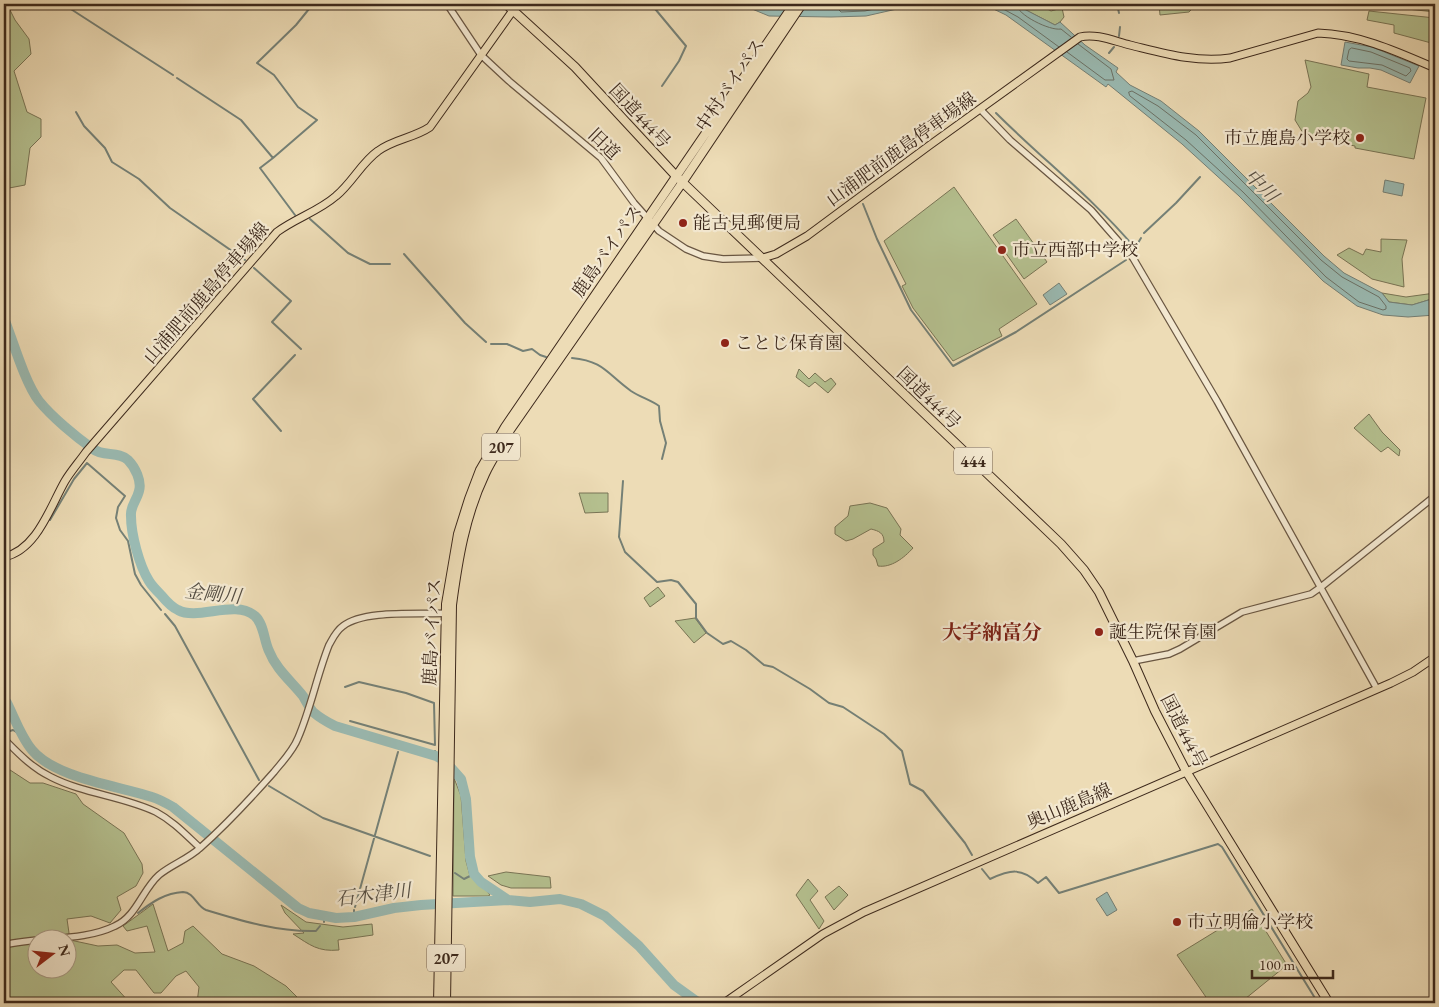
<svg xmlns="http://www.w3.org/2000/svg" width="1439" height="1007" font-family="'EB Garamond','Noto Serif JP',serif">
<rect width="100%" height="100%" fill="#eddcb6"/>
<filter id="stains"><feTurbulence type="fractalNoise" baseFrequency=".004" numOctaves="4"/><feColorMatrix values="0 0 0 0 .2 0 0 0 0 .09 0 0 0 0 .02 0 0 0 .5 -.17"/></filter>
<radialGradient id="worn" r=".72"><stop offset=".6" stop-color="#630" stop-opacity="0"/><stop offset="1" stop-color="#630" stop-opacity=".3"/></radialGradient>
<path fill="#b5c190" stroke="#797556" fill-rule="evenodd" d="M4 4H7L15 20 29 39 31 54 14 71 27 112 41 119V137L30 148 25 185 4 189Z
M1019 4H1038L1051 11 1062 8 1064 17 1060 22 1055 25 1024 9Z
M1159 4H1197L1189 12 1160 15Z
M1370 4H1435V12L1370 5Z
M1369 11 1435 18V44L1394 33V25L1367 20Z
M1305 60 1369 74 1367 87 1426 98 1414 159 1355 148V146L1309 137 1303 133 1295 120 1298 101 1308 93 1311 87Z
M954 187 1037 304 999 329 1002 336 953 361 913 308 902 286 906 284 884 241Z
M1016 219 1047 262 1024 279 993 235Z
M1381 239 1407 240 1402 259 1404 287 1372 279 1337 255 1349 248 1363 255 1366 249 1381 252Z
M1382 293 1406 297 1435 293V298L1412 305 1389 302Z
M799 369 809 379 815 373 825 382 831 378 836 384 828 393 815 382 809 387 796 377Z
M1369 414 1382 432 1400 450 1399 456 1388 447 1381 452 1354 428Z
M579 493H608V512L585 513Z
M870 503 887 508 901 529 900 535 913 548C904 558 891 568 878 566L876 559 873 555V549L884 542C884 533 879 531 871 529L853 539 846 541 835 534V527L848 516 850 506Z
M658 587 665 596 650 607 644 598Z
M695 618 706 633 694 643 675 621Z
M4 766 30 783H43L76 794 83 804 124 833 142 864 143 873 136 886 117 897 121 910 110 923 91 916 67 919 70 940 98 946 117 945 135 953 155 952 147 926 127 931 123 926 153 904 168 951 183 943 185 931 193 926 222 954 254 966 286 986 303 1003H197L199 987 186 971 176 976 161 993H154L136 970H124L111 982 130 1003H4ZM38 940H68V970H38Z
M454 778 461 796 466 861 470 876 488 892 490 895 488 896H453Z
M506 872 550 877 551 888H511L501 885 488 876Z
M808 879 818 891 810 900 824 921 819 929 796 895Z
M839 886 848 895 834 910 825 897Z
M281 905 306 922 343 927 372 924 373 935 338 940 339 950C318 952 310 945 293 934L304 933 285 913Z
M1252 909 1287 965 1240 1003H1210L1177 955Z"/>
<path fill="#9abab2" stroke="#758076" d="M740 4H780L809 8 864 4H919L866 16 831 17 769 16Z
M983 4H1019L1024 9 1055 25 1060 22 1085 45 1118 68 1116 72 1130 85 1161 101 1199 131 1324 256 1344 273 1382 293 1389 302 1412 305 1435 298V315L1408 317 1383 315 1357 306 1323 281 1239 196 1182 144 1108 84 1106 87 1006 15Z
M1345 42 1372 47 1419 66 1410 83 1381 70 1370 68H1358L1341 65Z
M1385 180 1404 184 1402 196 1383 192Z
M1059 283 1067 294 1050 305 1043 295Z
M1107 892 1117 910 1107 916 1096 899Z"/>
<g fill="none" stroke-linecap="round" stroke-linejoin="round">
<path stroke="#6c7267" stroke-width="1" d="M840 4 839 10 841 12 865 11 897 4
M994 4 1018 17 1059 47
M1016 4C1017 15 1050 31 1061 29L1071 37
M1352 48 1371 52 1410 68 1411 71 1406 76 1382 65 1349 61 1347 59 1349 50Z
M1067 52 1105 80H1114L1111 69 1078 44
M1129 92 1132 91 1158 106 1196 135 1321 260 1342 277 1379 297 1386 306V309L1383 310 1359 302 1326 277 1243 192 1186 140 1130 96Z"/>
<path stroke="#758076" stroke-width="2" d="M63 4 173 75
M651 4 686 46 679 61 662 86
M1117 4 1119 13
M1119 36 1120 27
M1109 53 1114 47
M177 78 241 120 273 158 260 168 295 215
M76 112 84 126 105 148 112 162 139 179 170 208 245 260
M996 113C1042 159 1093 198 1135 248L1141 238
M273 158 317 120 298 107 274 75 257 63 296 25 313 4
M863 204 877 239 911 310 953 366 1016 332 1126 260
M310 219 348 253 370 264H390
M1144 233 1176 203 1200 177
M404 254 465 323 486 342
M254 268 291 301 272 322 301 349
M491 344H507L523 351 532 349 540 355 546 357
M572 358C604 361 607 374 631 391 640 397 651 400 659 406L660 421 666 443 662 459
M281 431 253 399 295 355
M623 481 619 537 625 552 657 582 671 580 678 582 696 604V618L707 633 723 644 731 641 746 650 764 665 773 667 810 689 829 703 843 707 884 734 902 751 910 784 923 791 965 843 972 855
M50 520 74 479 87 463 125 496 118 507 116 518 120 530 128 541 135 574 141 585 161 610
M165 614 175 626 259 780
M345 687 359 682 406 693 434 703 435 745 350 721
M7 732 13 730 23 736
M399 749 401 746
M435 751 436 756
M269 786 323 818 430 856
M982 869 990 879C1010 870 1021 867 1038 883L1046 877 1059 893 1218 844 1222 847 1318 1003
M455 873 464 879 474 874
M355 907 398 752
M354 910V917
M138 913C152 902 165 893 183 892 194 892 197 907 206 910 242 921 278 932 316 931L320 926
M324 922V917"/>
<path stroke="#9abab2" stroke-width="10" d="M4 318C13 341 25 383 39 401 52 417 76 437 93 449 103 457 119 451 128 460 135 467 142 481 139 491 137 500 130 506 131 516 131 534 139 565 149 581 152 586 157 591 161 595 166 601 171 607 178 610 198 621 235 599 255 616 264 624 264 641 269 651 276 669 291 681 303 696 306 701 309 707 313 712 320 718 327 722 335 726L436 756 445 761 461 779 466 799 470 857 474 874 481 882 508 900
M4 699 7 703C15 719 21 737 32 750 55 778 119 786 152 797 159 799 166 803 173 807L298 908 309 913 336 918 354 917 394 908 421 905 508 900 530 902 560 899 581 904 605 916 639 946 674 985 699 1003"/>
<defs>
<path id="minor" d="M447 4 481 55 509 81 601 158 634 203 659 231 686 249 703 256 723 259 763 258
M980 109 1010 140 1091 210 1133 258 1217 401 1377 689
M1133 661 1169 654 1180 649 1242 612 1311 594 1321 587 1435 496
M4 739C18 753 32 768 51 777 84 794 123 796 156 812 173 821 186 835 200 848
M4 945C40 936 82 942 115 926 137 916 142 890 159 875 171 865 188 859 200 848 226 825 251 798 274 772 282 762 293 751 298 738 311 708 317 675 329 645 333 638 336 631 343 626 365 609 421 615 450 613"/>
<path id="major" d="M763 258 776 254 807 236 930 145 1080 37C1096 33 1114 41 1130 45 1163 53 1196 63 1230 58L1318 33C1359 34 1398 52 1435 68
M4 557C37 550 50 507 65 481 71 471 79 462 86 452L277 232C296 218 319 211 336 196 352 183 362 162 378 151 394 139 414 138 430 127L514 9
M724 1003 823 934 864 912 1391 683 1413 672 1435 657"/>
<path id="highway" d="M506 4 575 67 676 176 1061 544 1084 570 1099 592 1133 661 1155 711 1186 771 1329 1003
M438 1003 446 604 458 534 469 499 480 470 505 427 794 4
M446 1003 452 605C458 560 465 516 485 474 492 459 502 445 510 430L682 183 802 4"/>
</defs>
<use href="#minor" stroke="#695642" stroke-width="8"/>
<use href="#major" stroke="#3d291c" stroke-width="9"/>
<use href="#highway" stroke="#3d291c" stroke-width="10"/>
<use href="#minor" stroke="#f3e8d0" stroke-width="5.5"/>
<use href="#major" stroke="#eddcb6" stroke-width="7"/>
<use href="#highway" stroke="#eddcb6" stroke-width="8"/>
</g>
<g fill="#8f2418" stroke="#f3e8d0" stroke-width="2">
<circle cx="1360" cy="138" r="5"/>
<circle cx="683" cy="223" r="5"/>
<circle cx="1002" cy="250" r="5"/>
<circle cx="725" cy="343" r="5"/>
<circle cx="1099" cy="632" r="5"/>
<circle cx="1177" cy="922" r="5"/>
</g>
<g text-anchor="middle" stroke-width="4.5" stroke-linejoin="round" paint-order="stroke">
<g fill="#f3e8d0" stroke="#746252" stroke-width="1">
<rect x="482" y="433.5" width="38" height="27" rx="4"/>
<rect x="954" y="447.5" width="38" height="27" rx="4"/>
<rect x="427" y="944.5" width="38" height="27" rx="4"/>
</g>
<g font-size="16" font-weight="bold" fill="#3d291c">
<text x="501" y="453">207</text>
<text x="973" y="467">444</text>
<text x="446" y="964">207</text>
</g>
<g font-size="18" fill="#3d291c" stroke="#f3e8d0">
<text transform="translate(730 85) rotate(-56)" y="6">中村バイパス</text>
<text transform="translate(640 116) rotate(47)" y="6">国道444号</text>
<text transform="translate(604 144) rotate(44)" y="6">旧道</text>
<text transform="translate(901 149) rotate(-36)" y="6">山浦肥前鹿島停車場線</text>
<text transform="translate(607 251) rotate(-55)" y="6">鹿島バイパス</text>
<text transform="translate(206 293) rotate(-49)" y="6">山浦肥前鹿島停車場線</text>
<text transform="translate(929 398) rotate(44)" y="6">国道444号</text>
<text transform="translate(432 632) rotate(-87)" y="6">鹿島バイパス</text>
<text transform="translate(1184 731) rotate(63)" y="6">国道444号</text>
<text transform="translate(1069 806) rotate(-23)" y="6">奥山鹿島線</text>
</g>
<g font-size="18" fill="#3d291c" stroke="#f3e8d0" text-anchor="start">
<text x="1350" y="144" text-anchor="end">市立鹿島小学校</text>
<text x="693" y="229">能古見郵便局</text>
<text x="1012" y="256">市立西部中学校</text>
<text x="735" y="349">ことじ保育園</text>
<text x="1109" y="638">誕生院保育園</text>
<text x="1187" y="928">市立明倫小学校</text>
</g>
<g font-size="19" font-style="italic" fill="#544d42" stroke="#f3e8d0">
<text transform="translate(1262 185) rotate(45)" y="7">中川</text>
<text transform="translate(213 593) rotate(6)" y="7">金剛川</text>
<text transform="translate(373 894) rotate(-7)" y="7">石木津川</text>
</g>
<g font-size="20" font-weight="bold" fill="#7a1f14" stroke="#f3e8d0">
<text x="992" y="639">大字納富分</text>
</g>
</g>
<rect width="1439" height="1007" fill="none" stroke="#eddcb6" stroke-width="20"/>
<rect x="5" y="5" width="1429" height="997" fill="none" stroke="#3d291c" stroke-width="2.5"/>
<rect x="10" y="10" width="1419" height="987" fill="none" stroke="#3d291c"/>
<g transform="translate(52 954) rotate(74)"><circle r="24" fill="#f3e8d0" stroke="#aa9c88"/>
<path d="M0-4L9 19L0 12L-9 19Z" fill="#8f2418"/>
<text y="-8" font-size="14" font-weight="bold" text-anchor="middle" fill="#3d291c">N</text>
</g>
<path d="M1252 970v8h81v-8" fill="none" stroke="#3d291c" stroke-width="2.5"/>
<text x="1259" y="970" font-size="15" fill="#3d291c" stroke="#f3e8d0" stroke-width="4" paint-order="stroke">100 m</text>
<rect width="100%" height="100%" filter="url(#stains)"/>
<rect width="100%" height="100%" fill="url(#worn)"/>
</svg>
